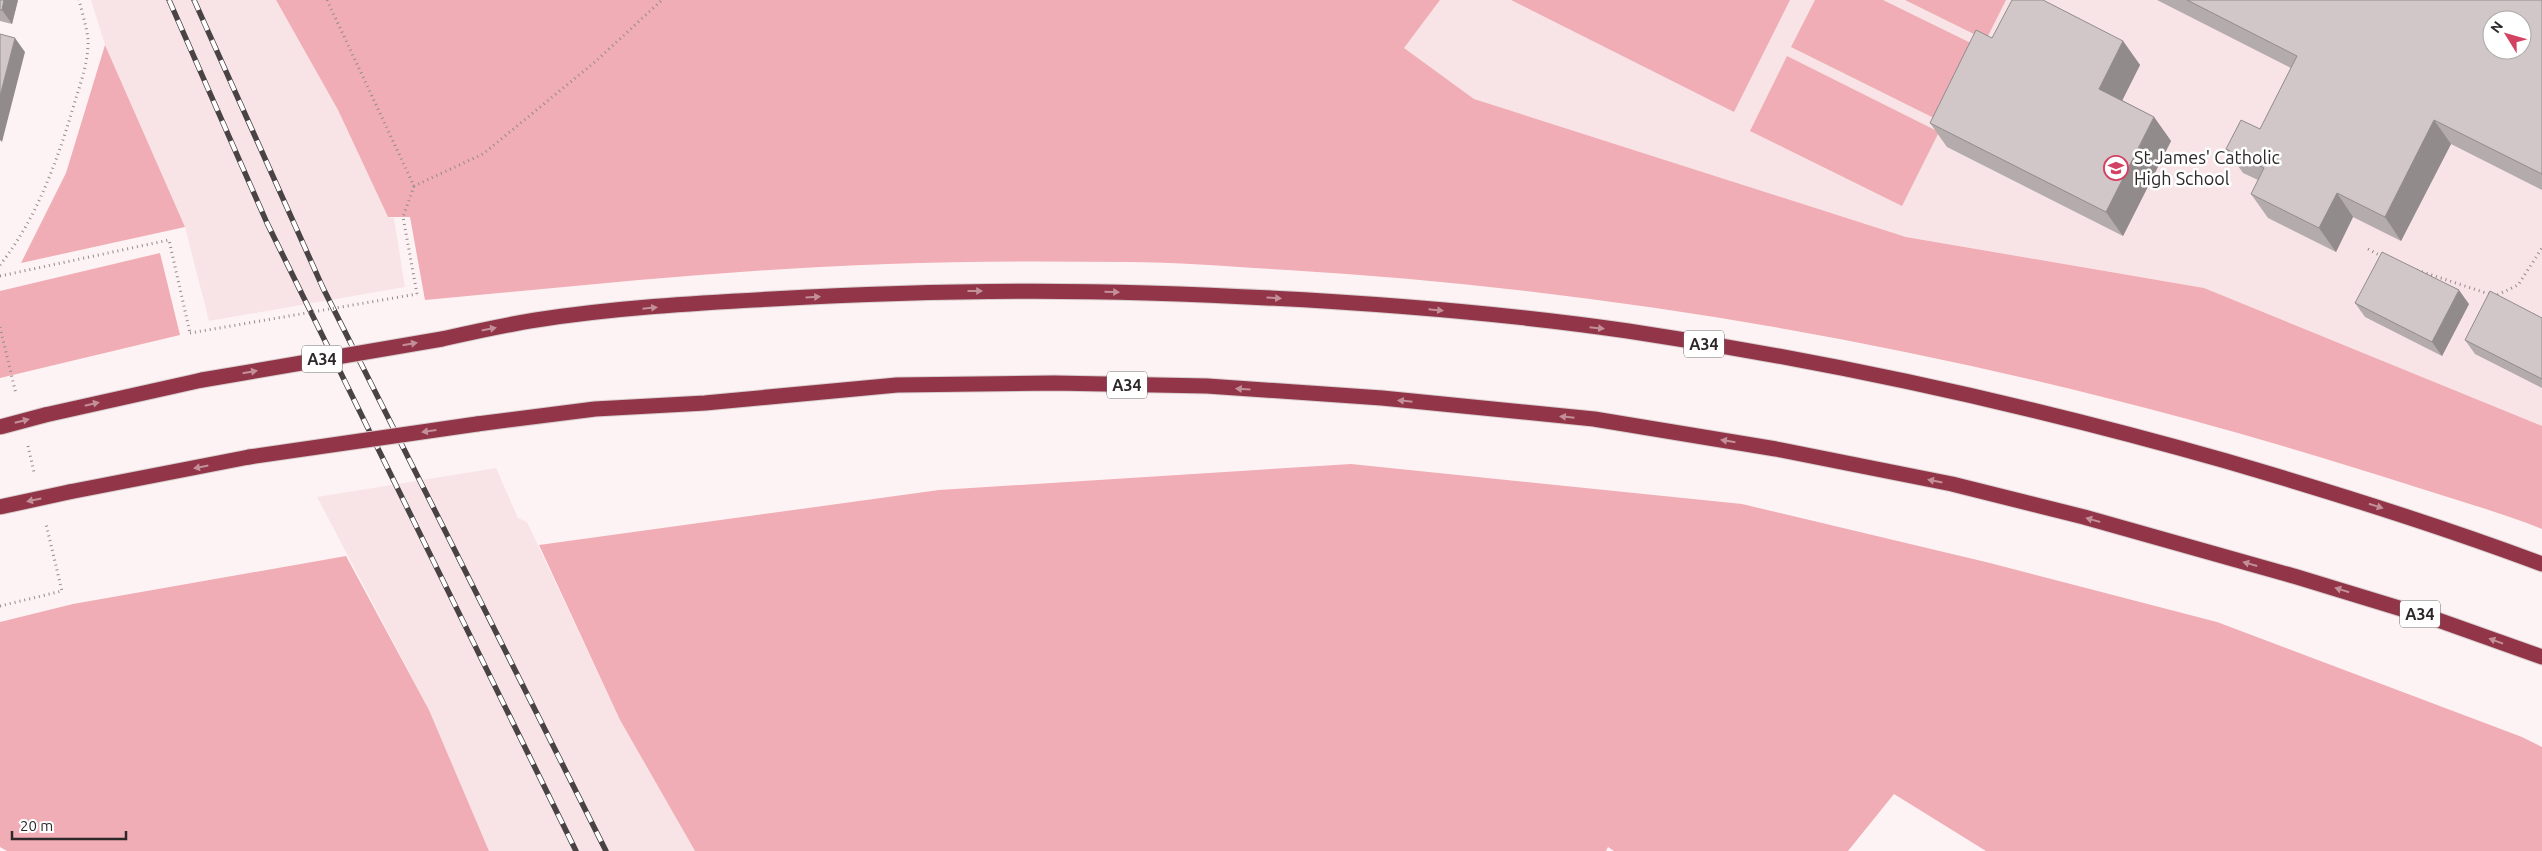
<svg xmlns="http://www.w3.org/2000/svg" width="2542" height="851" font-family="Ubuntu,sans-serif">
<rect width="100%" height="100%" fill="#fef3f4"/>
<path fill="#f8e4e6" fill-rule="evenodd" d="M91 0H276L338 110 388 217 394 218 405 287 209 321 185 227 105 45Z
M1440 0H2542V455L2204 288 1906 237 1474 99 1403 48ZM2492 20H2522V50H2492Z
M496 468 518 518 527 522 620 720 695 851H489L429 710 317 497Z"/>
<path fill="#f0adb5" d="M276 0H1440L1404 48 1474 99 1906 237 2204 288 2542 426V529C2502 513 2460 501 2419 488 2344 464 2268 441 2191 420 1896 340 1593 288 1287 270 1234 267 1180 262 1126 262 1047 261 967 261 888 264 734 269 579 286 425 300L410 217H388L338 110Z
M1511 0H1790L1734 112Z
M1815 0H1883L1981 48 1944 123 1791 47Z
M1905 0H2006L1986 40Z
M105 45 185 227 21 263 66 173Z
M1787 56 1939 132 1902 206 1750 131Z
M160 253 180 335 0 378V291Z
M1351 464 1742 504 1990 563 2217 622 2522 737 2542 747V851H1986L1894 794 1848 851H1614L1608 847 1606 851H695L620 720 539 545 939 490Z
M346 556 429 710 489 851H7L0 847V622L73 604Z"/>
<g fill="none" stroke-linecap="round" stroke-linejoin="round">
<defs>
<path id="highway" d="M442 339C473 332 505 325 536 320 613 308 694 303 772 299 897 292 1021 289 1147 293 1308 298 1469 308 1628 331 1830 361 2029 405 2226 461 2332 492 2438 525 2542 564
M45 415 202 380
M477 424 595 409 705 403 897 385 1054 383 1207 386 1382 398 1594 419 1776 449 1952 484 2084 517 2297 577 2438 620 2542 657
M69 492 249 457"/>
</defs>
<use href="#highway" stroke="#d8cecf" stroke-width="17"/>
<path stroke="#938b8c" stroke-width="3" stroke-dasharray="1 4" stroke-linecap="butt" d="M327 0 414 186 483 154 596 61 662 0
M414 186 403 217 417 294
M2368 249 2383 257
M0 265C38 217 59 156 76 98 82 79 89 58 88 38 86 25 82 12 79 0
M2417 270 2495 296 2518 285 2542 248
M0 276 169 240 190 333
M0 327 16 394
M28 446 34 472
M0 606 62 591 46 524"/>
<use href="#highway" stroke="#923548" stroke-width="15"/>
<defs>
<path id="rail" d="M169 0 267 223 576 851
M194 0 323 288 606 851"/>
</defs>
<use href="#rail" stroke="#494344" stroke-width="5.5"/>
<use href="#rail" stroke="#fff" stroke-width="4" stroke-dasharray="11" stroke-linecap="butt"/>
<defs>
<path id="highway-bridge" d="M202 380 442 339
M0 427 45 415
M249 457 477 424
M0 507 69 492"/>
</defs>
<use href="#highway-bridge" stroke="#d8cecf" stroke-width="17" stroke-linecap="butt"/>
<path stroke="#938b8c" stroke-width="3" stroke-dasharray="1 4" stroke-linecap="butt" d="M190 333 417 294"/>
<use href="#highway-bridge" stroke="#923548" stroke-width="15"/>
</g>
<path fill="#b4abac" d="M0 0H18L12 24 0 21Z
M2157 0H2542V190L2451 144 2401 241 2353 217 2336 252 2268 218 2251 194 2258 180 2243 173 2226 149 2260 129 2291 68Z
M1992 38 2123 41 2140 65 2122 100 2154 117 2171 141 2123 236 1947 147 1930 123Z
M2355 303 2469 304 2442 356 2365 317Z
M2542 318V388L2475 354 2465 340Z"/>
<path fill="#928b8c" d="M4 0H18L12 24 2 10Z
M15 38 25 52 2 142 0 140V96Z
M2123 41 2140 65 2116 113 2099 89Z
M2154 117 2171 141 2123 236 2106 212Z
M2434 120 2451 144 2401 241 2385 217Z
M2337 193 2353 217 2336 252 2319 228Z
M2459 290 2469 304 2442 356 2432 342Z"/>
<path fill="#d1c7c8" stroke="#928b8c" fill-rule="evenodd" d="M0 0H4L2 10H0Z
M2012 0H2043L2123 41 2099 89 2154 117 2106 212 1930 123 1976 30 1992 38Z
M2187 0H2542V174L2434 120 2385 217 2337 193 2319 228 2251 194 2264 168 2226 149 2241 120 2260 129 2297 56ZM2492 20H2522V50H2492Z
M0 34 15 38 0 96Z
M2382 252 2459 290 2432 342 2355 303Z
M2490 291 2542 318V379L2465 340Z"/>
<defs><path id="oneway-solid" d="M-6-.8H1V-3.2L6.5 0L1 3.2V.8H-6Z" transform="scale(1.25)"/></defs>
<g fill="#c3909a">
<use href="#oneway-solid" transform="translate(975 291)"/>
<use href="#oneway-solid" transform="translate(1112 292) rotate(2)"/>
<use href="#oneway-solid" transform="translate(813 297) rotate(-3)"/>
<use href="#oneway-solid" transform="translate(1274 298) rotate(4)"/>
<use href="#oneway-solid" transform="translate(650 308) rotate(-6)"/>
<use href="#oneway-solid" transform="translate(1436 310) rotate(6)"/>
<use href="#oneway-solid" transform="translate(1597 328) rotate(6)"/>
<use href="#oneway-solid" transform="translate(489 329) rotate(-11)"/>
<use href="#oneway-solid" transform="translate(410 344) rotate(-10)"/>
<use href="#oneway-solid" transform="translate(250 372) rotate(-10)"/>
<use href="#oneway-solid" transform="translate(1243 389) rotate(-176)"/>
<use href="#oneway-solid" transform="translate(1405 401) rotate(-174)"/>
<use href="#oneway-solid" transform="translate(92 404) rotate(-13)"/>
<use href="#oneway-solid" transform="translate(1567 417) rotate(-174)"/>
<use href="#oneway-solid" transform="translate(22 421) rotate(-14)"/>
<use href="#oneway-solid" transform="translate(429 431) rotate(172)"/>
<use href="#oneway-solid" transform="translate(1728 441) rotate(-171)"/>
<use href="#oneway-solid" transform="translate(201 467) rotate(169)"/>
<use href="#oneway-solid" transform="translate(1935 481) rotate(-169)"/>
<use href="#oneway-solid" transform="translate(34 500) rotate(168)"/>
<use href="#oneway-solid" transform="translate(2376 506) rotate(18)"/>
<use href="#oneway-solid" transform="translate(2093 520) rotate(-164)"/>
<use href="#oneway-solid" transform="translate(2250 564) rotate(-164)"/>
<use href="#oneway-solid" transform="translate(2342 590) rotate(-163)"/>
<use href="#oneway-solid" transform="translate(2496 641) rotate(-160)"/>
</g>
<defs>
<symbol id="school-ring" viewBox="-11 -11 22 22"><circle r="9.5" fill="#fff" stroke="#d24263" stroke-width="1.5"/><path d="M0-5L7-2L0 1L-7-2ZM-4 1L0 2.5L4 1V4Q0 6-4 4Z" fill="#d24263"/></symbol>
</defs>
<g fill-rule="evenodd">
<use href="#school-ring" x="2102" y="154" width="28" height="28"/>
</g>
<g text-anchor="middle" stroke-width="5" stroke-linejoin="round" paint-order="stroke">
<g fill="#fff" stroke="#6c6869" stroke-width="1">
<rect x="1684" y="330.5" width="40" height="27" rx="4"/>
<rect x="302" y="345.5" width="40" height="27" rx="4"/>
<rect x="1107" y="371.5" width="40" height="27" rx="4"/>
<rect x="2400" y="600.5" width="40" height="27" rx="4"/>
</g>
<g font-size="16" font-weight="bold" fill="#2d2829">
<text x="1704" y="350">A34</text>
<text x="322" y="365">A34</text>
<text x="1127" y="391">A34</text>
<text x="2420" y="620">A34</text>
</g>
<g font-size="18" fill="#2d2829" stroke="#fff" text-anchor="start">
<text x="2134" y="164">St James' Catholic<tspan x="2134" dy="21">High School</tspan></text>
</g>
</g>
<g transform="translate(2507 35) rotate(307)"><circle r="24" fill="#ffffff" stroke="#aba9a9"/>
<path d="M0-4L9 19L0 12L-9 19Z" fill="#d24263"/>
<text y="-8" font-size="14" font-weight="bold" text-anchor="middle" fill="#2d2829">N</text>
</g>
<path d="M12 831v8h114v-8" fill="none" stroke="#2d2829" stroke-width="2.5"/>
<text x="20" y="831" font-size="15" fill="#2d2829" stroke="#ffffff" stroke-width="4" paint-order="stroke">20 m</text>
</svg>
